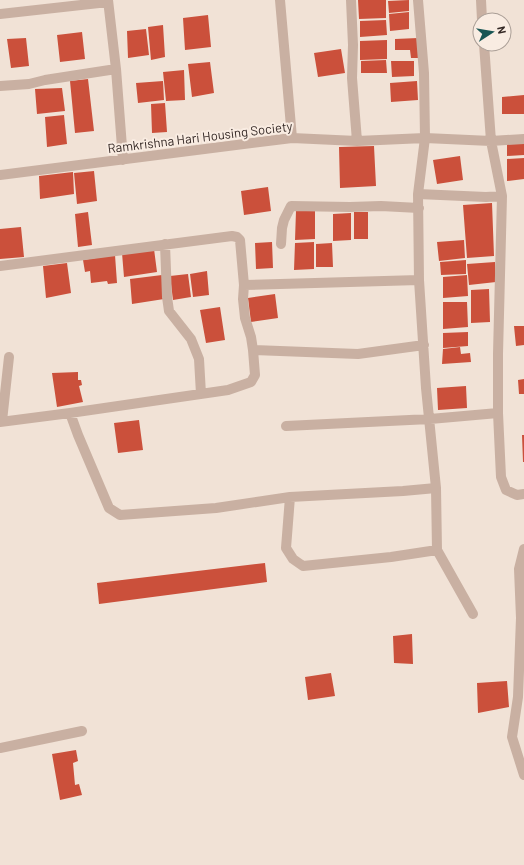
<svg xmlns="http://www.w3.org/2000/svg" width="524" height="865" font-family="Barlow,sans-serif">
<rect width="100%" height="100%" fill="#f1e2d6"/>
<path fill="#cb503b" d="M358 0H386V18L359 19Z
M409 0V11L389 13 388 1Z
M409 12V29L390 31 389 14Z
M208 15 211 47 185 50 183 18Z
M386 20 387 35 360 37V21Z
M163 25 165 57 151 60 148 27Z
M146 29 149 55 128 58 127 31Z
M82 32 85 59 60 62 57 35Z
M26 38 29 66 11 68 7 39Z
M418 38 420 58H411L410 50H395V39Z
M387 40V59L360 60V41Z
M341 49 345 73 318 77 314 53Z
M386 60 387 73H361V61Z
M391 61H414V76L392 77Z
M210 62 214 93 192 97 188 64Z
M184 70 185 100 166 101 163 72Z
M88 79 94 131 75 133 70 81Z
M163 81 164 100 138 103 136 83Z
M417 81 418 100 391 102 390 83Z
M62 88 65 111 37 114 35 89Z
M524 95V114H502V97Z
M165 103 167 132 152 133 151 104Z
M64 115 67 144 47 147 45 117Z
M524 141V155L507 156V142Z
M374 146 376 186 340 188 339 147Z
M460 156 463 180 437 184 433 160Z
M524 158V179L507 181V159Z
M94 171 97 201 77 204 74 173Z
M73 172 74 194 40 199 39 176Z
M268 187 271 211 244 215 241 191Z
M492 203 494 256 467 258 463 205Z
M315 210V239L295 240 296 211Z
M88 212 92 245 78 247 75 214Z
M354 212H368V239H354Z
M351 213V240L333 241V214Z
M21 227 24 257 0 259V229Z
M464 240 465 258 439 261 437 242Z
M272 242 273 268 256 269 255 243Z
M314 242V269L294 270 295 243Z
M332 243 333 267H316V244Z
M154 249 157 272 124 277 122 253Z
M115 255 117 283 108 284 107 281 91 283 90 271 85 272 83 260Z
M466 260V274L441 275 440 262Z
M495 262 496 282 469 285 467 264Z
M67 263 71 293 46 298 43 266Z
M207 271 209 295 193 297 190 274Z
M188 274 191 297 173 300 170 276Z
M162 275 164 299 132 304 130 279Z
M467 275 468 296 443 298V277Z
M489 289 490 322 471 323V290Z
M275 294 278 318 251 322 248 298Z
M443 302H467L468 327 443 329Z
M220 307 225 340 206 343 200 310Z
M514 326H524V345L516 346Z
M468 332V346L443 348V333Z
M460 347 461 354 470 353 471 362 442 364 443 349Z
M78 372V380H81L82 385 79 386 83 402 57 407 52 373Z
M524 379V394H519L518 380Z
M466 386 467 408 438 410 437 388Z
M139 420 143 450 118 453 114 423Z
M522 435H524V462H523Z
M265 563 267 582 99 604 97 583Z
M412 634 413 664 394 663 393 636Z
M331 673 335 696 308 700 305 677Z
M507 681 509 707 478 713 477 683Z
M76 750 78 761 73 763 75 785 79 784 82 795 60 800 52 754Z"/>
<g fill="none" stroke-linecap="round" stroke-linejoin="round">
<path stroke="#c9b0a2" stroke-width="10" d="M108 0 116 69 123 160
M280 0 292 138
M351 0 353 45 352 78 357 141
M418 0 424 73 425 138 418 194 419 280 426 388 436 488 437 550 473 614
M481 0 482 20
M0 14 108 2
M484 44 491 141 502 196 498 354V413L501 477 506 490 517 495 524 494
M0 86 29 84 45 80 116 69
M0 175 292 138 357 141 425 138 491 141 524 139
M418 194 486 197 502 196
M165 244 167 297 169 311 191 339 199 359 201 394
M281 244 282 228 284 220 291 206 350 207 381 206 419 208
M0 266 232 236 237 237 240 240 244 285 419 280
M244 285 243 299 245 318 251 337 253 350
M70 413 78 435 109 508 120 515 216 508 290 497 403 491 436 488
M2 421 9 357
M0 422 70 413 228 390 251 382 255 375 253 350 358 354 424 345
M286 426 430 419 498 413
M290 497 286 548 293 559 303 566 391 557 437 550
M524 549 519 569 521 618 518 697 512 737 524 775
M0 748 82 731"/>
</g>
<g text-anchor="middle" stroke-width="4" stroke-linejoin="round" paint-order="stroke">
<g font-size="13" fill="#342825" stroke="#f9ece2">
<text transform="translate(200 137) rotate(-7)" y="5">Ramkrishna Hari Housing Society</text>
</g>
</g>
<g transform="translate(492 32) rotate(78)"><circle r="19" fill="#f9ece2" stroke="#aa9e96"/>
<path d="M0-3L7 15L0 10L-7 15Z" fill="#195654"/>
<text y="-6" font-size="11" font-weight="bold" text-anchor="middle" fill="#342825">N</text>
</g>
</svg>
